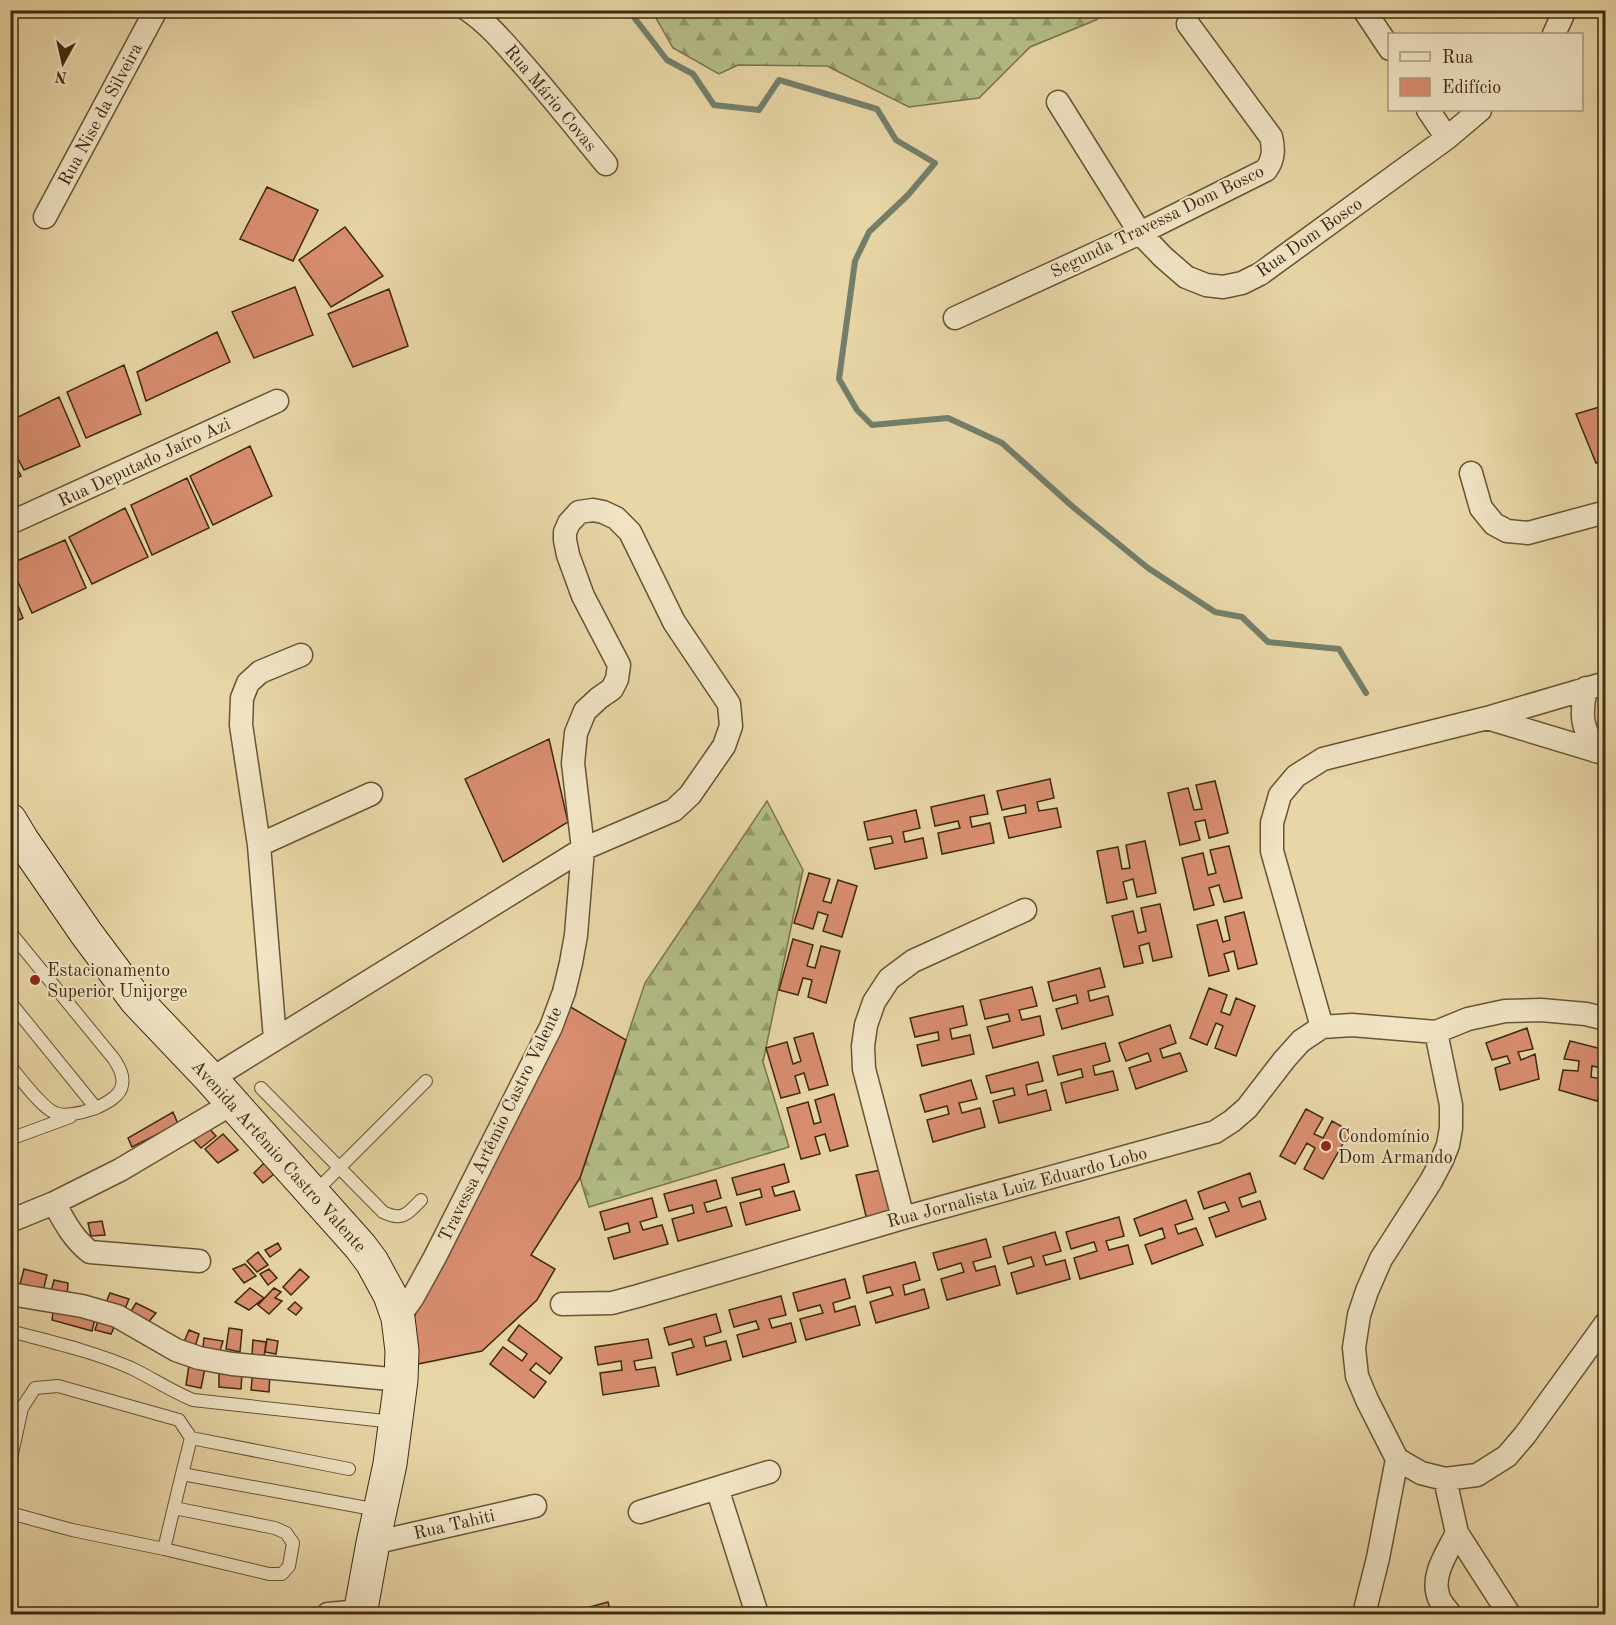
<svg xmlns="http://www.w3.org/2000/svg" width="1616" height="1625" font-family="'Old Standard TT',serif">
<defs>
<pattern id="forest-firs" width="22" height="20" patternUnits="userSpaceOnUse" patternTransform="scale(1.5)"><rect width="22" height="20" fill="#b4be88"/><path d="M5 1l3.5 6h-7zM16 11l3.5 6h-7z" fill="#949a6e"/></pattern>
</defs>
<rect width="100%" height="100%" fill="#e8d6a6"/>
<filter id="stains"><feTurbulence type="fractalNoise" baseFrequency=".00333" numOctaves="4"/><feColorMatrix values="0 0 0 0 .2 0 0 0 0 .09 0 0 0 0 .02 0 0 0 .5 -.17"/></filter>
<radialGradient id="worn" r=".72"><stop offset=".6" stop-color="#630" stop-opacity="0"/><stop offset="1" stop-color="#630" stop-opacity=".3"/></radialGradient>
<path fill="url(#forest-firs)" stroke="#79744c" stroke-width="1.5" d="M652 11H1109L1096 20 1030 47 979 98 909 107 827 66 738 65 719 74 673 48Z
M767 801 803 870 763 1062 789 1147 589 1207 580 1178 645 983Z"/>
<g fill="none" stroke-linecap="round" stroke-linejoin="round">
<path stroke="#737f6b" stroke-width="6" d="M622 10 633 16 667 60 693 74 714 105 759 110 779 80 877 109 896 140 935 163 908 195 869 232 855 261 839 379 857 410 872 425 948 418 1002 443 1073 507 1148 568 1215 612 1242 617 1268 642 1339 649 1366 693"/>
</g>
<path fill="#d98e6f" stroke="#3e2911" stroke-width="1.5" d="M267 187 318 210 293 261 240 239Z
M345 227 383 276 331 307 299 260Z
M295 287 313 335 254 358 232 312Z
M389 289 408 346 353 367 328 314Z
M217 332 230 362 146 401 137 372Z
M124 365 141 414 86 438 67 392Z
M59 397 80 446 24 470 10 444V421Z
M1606 405V460L1596 463 1576 414Z
M250 446 272 496 213 525 190 476Z
M10 455 21 476 10 481Z
M187 478 209 528 152 555 131 505Z
M125 508 148 557 92 584 69 537Z
M65 540 86 588 32 613 10 564Z
M10 586 23 618 10 624Z
M549 739 568 822 503 862 465 779Z
M1050 779 1054 798 1037 802 1039 811 1057 808 1061 827 1009 838 1004 817 1026 813 1025 805 1002 810 997 791Z
M1215 781 1228 833 1209 838 1205 820 1195 822 1200 840 1180 845 1168 793 1188 788 1194 810 1202 809 1196 785Z
M984 795 988 814 970 817 972 827 990 823 994 843 942 854 938 833 960 828 958 821 935 826 931 807Z
M916 810 920 828 903 832 905 842 923 838 927 858 875 869 870 848 893 843 891 836 868 840 864 822Z
M1145 841 1156 893 1137 897 1133 879 1123 882 1127 899 1107 903 1097 851 1118 847 1122 869 1130 868 1126 845Z
M1229 846 1242 898 1224 902 1219 885 1209 888 1214 905 1194 910 1182 858 1203 853 1208 875 1216 873 1210 850Z
M809 873 830 879 823 901 831 903 838 880 857 886 842 937 823 931 828 915 818 912 813 929 794 923Z
M1160 904 1172 957 1153 961 1149 943 1139 946 1143 963 1124 967 1112 916 1133 911 1138 933 1146 931 1141 908Z
M1244 912 1257 964 1238 969 1234 951 1224 954 1229 971 1209 976 1197 925 1217 920 1223 942 1230 940 1225 917Z
M793 939 813 945 807 966 815 968 821 946 840 951 826 1003 808 997 812 980 803 978 798 995 779 990Z
M1100 968 1105 987 1088 991 1090 1001 1108 996 1113 1015 1062 1029 1056 1009 1078 1003 1076 995 1053 1001 1048 982Z
M1032 987 1037 1006 1019 1010 1022 1020 1040 1016 1044 1035 993 1048 987 1027 1010 1021 1008 1014 985 1019 980 1000Z
M1209 988 1227 995 1221 1012 1230 1015 1236 998 1255 1006 1236 1056 1215 1048 1223 1026 1216 1023 1207 1045 1190 1038Z
M569 1006 626 1040 580 1178 531 1255 555 1269 537 1300 482 1351 418 1364 414 1317Z
M963 1006 967 1025 950 1029 952 1039 970 1035 974 1054 922 1066 917 1045 939 1040 938 1032 915 1037 910 1018Z
M1170 1025 1176 1043 1160 1049 1163 1058 1180 1053 1187 1071 1136 1089 1129 1068 1151 1061 1148 1053 1126 1061 1119 1043Z
M1527 1028 1533 1049 1518 1052 1521 1060 1535 1054 1539 1079 1500 1090 1495 1068 1510 1063 1507 1056 1492 1060 1486 1043Z
M813 1033 828 1085 809 1090 804 1073 795 1076 800 1093 781 1098 766 1048 787 1042 793 1064 801 1061 794 1038Z
M1570 1041 1606 1050V1069L1592 1066 1591 1077 1605 1080 1597 1101 1559 1090 1563 1070 1578 1071 1579 1061 1564 1059Z
M1105 1043 1110 1061 1093 1066 1095 1075 1113 1071 1118 1090 1066 1103 1061 1083 1083 1077 1081 1069 1058 1075 1053 1056Z
M1038 1062 1043 1081 1026 1085 1028 1095 1046 1090 1051 1110 999 1123 993 1101 1015 1095 1013 1088 991 1093 986 1076Z
M971 1080 977 1099 959 1103 962 1113 980 1108 985 1127 933 1142 927 1120 949 1114 947 1106 925 1112 920 1095Z
M834 1094 848 1146 830 1151 825 1134 815 1137 820 1154 801 1159 787 1108 808 1102 814 1124 821 1122 815 1100Z
M1306 1109 1323 1118 1314 1134 1323 1138 1332 1121 1350 1131 1323 1179 1304 1169 1315 1148 1307 1143 1295 1164 1280 1156Z
M173 1112 178 1124 132 1147 128 1138Z
M204 1123 216 1136 201 1148 189 1135Z
M223 1134 238 1150 218 1163 205 1149Z
M264 1163 274 1174 263 1183 254 1173Z
M784 1164 789 1182 772 1187 775 1196 794 1191 800 1210 746 1225 740 1203 762 1197 760 1189 737 1195 732 1178Z
M881 1170 891 1211 867 1220 856 1175Z
M1250 1173 1256 1192 1239 1198 1242 1207 1260 1201 1266 1219 1216 1237 1209 1218 1229 1211 1225 1202 1204 1209 1198 1192Z
M716 1180 721 1198 704 1203 707 1212 726 1207 732 1226 678 1241 672 1219 694 1213 692 1205 669 1211 664 1194Z
M652 1198 657 1217 640 1222 643 1230 662 1225 668 1244 614 1259 608 1238 630 1232 628 1223 605 1230 600 1212Z
M1186 1200 1193 1219 1175 1225 1178 1234 1196 1228 1203 1245 1152 1264 1145 1245 1165 1238 1162 1228 1140 1236 1134 1219Z
M1119 1217 1124 1236 1106 1241 1109 1250 1128 1245 1133 1264 1080 1279 1074 1258 1097 1251 1094 1242 1071 1249 1066 1232Z
M102 1221 105 1235 91 1236 88 1223Z
M1055 1232 1061 1251 1043 1256 1046 1265 1065 1260 1070 1279 1017 1294 1011 1273 1034 1266 1031 1257 1008 1264 1003 1247Z
M986 1239 991 1257 973 1262 976 1271 995 1266 1000 1285 947 1300 941 1279 964 1272 961 1263 938 1270 933 1253Z
M278 1243 281 1249 270 1257 265 1250Z
M258 1252 268 1265 257 1272 247 1261Z
M915 1262 920 1280 903 1285 905 1295 924 1289 929 1308 876 1323 870 1302 893 1295 890 1287 867 1293 863 1276Z
M245 1264 256 1276 244 1283 233 1269Z
M24 1269 47 1275 43 1291 19 1288Z
M269 1269 277 1278 268 1285 260 1274Z
M300 1269 309 1277 291 1295 283 1287Z
M845 1279 850 1298 833 1303 835 1312 855 1306 860 1325 806 1340 800 1319 823 1313 820 1305 798 1311 793 1293Z
M54 1280 68 1283 67 1296 51 1292Z
M250 1288 264 1298 249 1310 235 1302Z
M274 1288 281 1292 275 1298 282 1301 269 1314 258 1305Z
M110 1293 129 1299 124 1311 105 1305Z
M781 1296 786 1315 769 1319 772 1328 791 1323 796 1342 743 1357 737 1335 759 1329 756 1321 734 1327 729 1310Z
M295 1302 302 1308 296 1315 288 1309Z
M136 1303 156 1313 146 1325 128 1316Z
M54 1305 96 1314 92 1331 52 1320Z
M100 1314 116 1323 111 1334 95 1330Z
M716 1314 721 1332 704 1337 706 1346 726 1341 731 1360 677 1375 672 1353 694 1347 691 1339 669 1345 664 1328Z
M519 1325 562 1358 550 1374 536 1363 530 1370 546 1382 534 1398 490 1364 503 1347 522 1361 527 1354 508 1340Z
M229 1328 242 1330 240 1352 226 1349Z
M189 1330 199 1334 195 1347 184 1342Z
M204 1338 223 1341 220 1351 203 1348Z
M267 1339 278 1341 276 1354 265 1352Z
M648 1339 652 1358 634 1361 636 1370 655 1367 659 1386 603 1395 600 1373 622 1370 621 1361 598 1365 595 1347Z
M253 1340 266 1342 264 1357 252 1355Z
M189 1365 205 1368 201 1388 186 1385Z
M219 1369 242 1372 241 1389 219 1387Z
M253 1370 270 1372 269 1392 251 1390Z
M608 1602 611 1614H565Z"/>
<g fill="none" stroke-linecap="round" stroke-linejoin="round">
<defs>
<path id="service" d="M10 932 114 1059C119 1067 124 1075 122 1085 120 1104 70 1120 55 1113 41 1107 21 1079 10 1066
M10 1002 96 1108 89 1110
M261 1088 383 1212C403 1222 408 1213 421 1200
M10 1139 70 1117
M314 1193 426 1081
M10 1331C51 1342 92 1351 131 1368 152 1378 171 1391 193 1400L394 1422
M191 1438 349 1469
M10 1463 22 1408 35 1388 58 1386 179 1420 191 1438 182 1474 378 1510
M10 1513 72 1530 164 1549 182 1474
M164 1549 269 1574H282L289 1566 293 1543 286 1533 275 1528 174 1508"/>
<path id="minor" d="M468 10C489 24 505 44 522 63 551 96 578 130 606 164
M1364 10 1390 49
M1554 34 1565 10
M1058 102 1140 233 1163 257 1186 277 1206 285 1223 287 1242 283 1260 274 1447 138 1480 110
M1428 110 1447 138
M45 217 156 10
M955 318 1140 233 1266 170C1274 159 1274 149 1271 137L1188 24
M1471 473 1481 508 1494 524 1507 531 1528 533 1606 512
M10 523 277 401
M1586 688C1580 717 1582 725 1595 751
M1487 718 1606 754
M259 845 371 794
M1322 1027 1272 851V823L1280 795 1296 776 1323 759 1487 718 1606 683
M1436 1032 1451 1105V1128L1448 1145 1442 1160 1431 1181 1381 1259 1367 1291 1359 1315 1354 1348 1357 1376 1367 1400 1397 1459 1421 1473 1445 1479 1477 1475 1507 1456 1525 1435 1606 1323
M275 1039 259 845 241 725 242 698 248 683 260 672 301 655
M211 1079 583 849 674 810 690 795 724 746 731 726 729 704 674 622 630 532 616 518 603 512 593 510 579 512 569 523 565 532V540L568 555 583 596 619 665 617 679 612 689 599 698 585 711 576 733 573 763 583 849 576 935 571 963 564 992 551 1027 435 1257 413 1297 398 1318
M54 1203C64 1221 73 1239 90 1252L199 1261
M903 1218 864 1069 863 1046 866 1025 874 1002 889 979 913 961 1025 910
M10 1221 54 1203 120 1170 233 1103
M10 1294 82 1306 117 1316 176 1350 199 1358 232 1364 401 1380
M562 1304 612 1303 638 1296 903 1218 1215 1132 1232 1121 1247 1108 1284 1060 1301 1041 1322 1027 1352 1025 1436 1032 1468 1019 1505 1011 1541 1010 1586 1014 1606 1019
M1445 1479 1457 1533 1509 1614
M717 1488 769 1472
M640 1512 717 1488 757 1614
M373 1543 535 1506
M328 1614 360 1611
M1364 1614 1378 1558 1397 1459
M1450 1614C1447 1609 1441 1604 1439 1598 1430 1576 1447 1553 1457 1533"/>
<path id="secondary" d="M10 820 22 840 86 933 136 1000 211 1079 360 1246 372 1262 390 1295 398 1318 402 1351 401 1380 390 1464 373 1543 360 1614"/>
</defs>
<use href="#service" stroke="#685436" stroke-width="14"/>
<use href="#minor" stroke="#685436" stroke-width="25"/>
<use href="#secondary" stroke="#3e2911" stroke-width="35"/>
<use href="#service" stroke="#f0e4c5" stroke-width="12"/>
<use href="#minor" stroke="#f0e4c5" stroke-width="22"/>
<use href="#secondary" stroke="#f0e4c5" stroke-width="33"/>
</g>
<g fill="#8f2418" stroke="#f0e4c5" stroke-width="2">
<circle cx="35" cy="980" r="6"/>
<circle cx="1326" cy="1146" r="6"/>
</g>
<g text-anchor="middle" stroke-width="4.5" stroke-linejoin="round" paint-order="stroke">
<g font-size="18" fill="#3e2911" stroke="#f0e4c5">
<text transform="translate(551 98) rotate(50)" y="6">Rua Mário Covas</text>
<text transform="translate(100 114) rotate(-62)" y="6">Rua Nise da Silveira</text>
<text transform="translate(1157 221) rotate(-26)" y="6">Segunda Travessa Dom Bosco</text>
<text transform="translate(1309 237) rotate(-35)" y="6">Rua Dom Bosco</text>
<text transform="translate(144 462) rotate(-25)" y="6">Rua Deputado Jaíro Azi</text>
<text transform="translate(500 1124) rotate(-64)" y="6">Travessa Artêmio Castro Valente</text>
<text transform="translate(279 1156) rotate(48)" y="6">Avenida Artêmio Castro Valente</text>
<text transform="translate(1017 1187) rotate(-15)" y="6">Rua Jornalista Luiz Eduardo Lobo</text>
<text transform="translate(454 1524) rotate(-13)" y="6">Rua Tahiti</text>
</g>
<g font-size="18" fill="#3e2911" stroke="#f0e4c5" text-anchor="start">
<text x="47" y="976">Estacionamento<tspan x="47" dy="21">Superior Unijorge</tspan></text>
<text x="1338" y="1142">Condomínio<tspan x="1338" dy="21">Dom Armando</tspan></text>
</g>
</g>
<rect width="1616" height="1625" fill="none" stroke="#e8d6a6" stroke-width="36"/>
<rect x="12" y="12" width="1592" height="1601" fill="none" stroke="#3e2911" stroke-width="3"/>
<rect x="18" y="18" width="1580" height="1589" fill="none" stroke="#3e2911" stroke-width="1.5"/>
<rect x="1388" y="33" width="195" height="78" fill="#f0e4c5" stroke="#a9997d" stroke-width="1.5"/>
<rect x="1400" y="52" width="30" height="9" fill="#f0e4c5" stroke="#a9997d" stroke-width="1.5"/>
<text x="1442" y="63" font-size="18" fill="#3e2911">Rua</text>
<rect x="1400" y="78" width="30" height="18" fill="#d98e6f" stroke="#a9997d" stroke-width="1.5"/>
<text x="1442" y="93" font-size="18" fill="#3e2911">Edifício</text>
<g transform="translate(63 63) rotate(188)" stroke="#f0e4c5" stroke-width="4.5" paint-order="stroke">
<path d="M0-4.5L10 22L0 15L-10 22Z" fill="#3e2911"/>
<text y="-9" font-size="16" font-weight="bold" text-anchor="middle" fill="#3e2911">N</text>
</g>
<rect width="100%" height="100%" filter="url(#stains)"/>
<rect width="100%" height="100%" fill="url(#worn)"/>
</svg>
